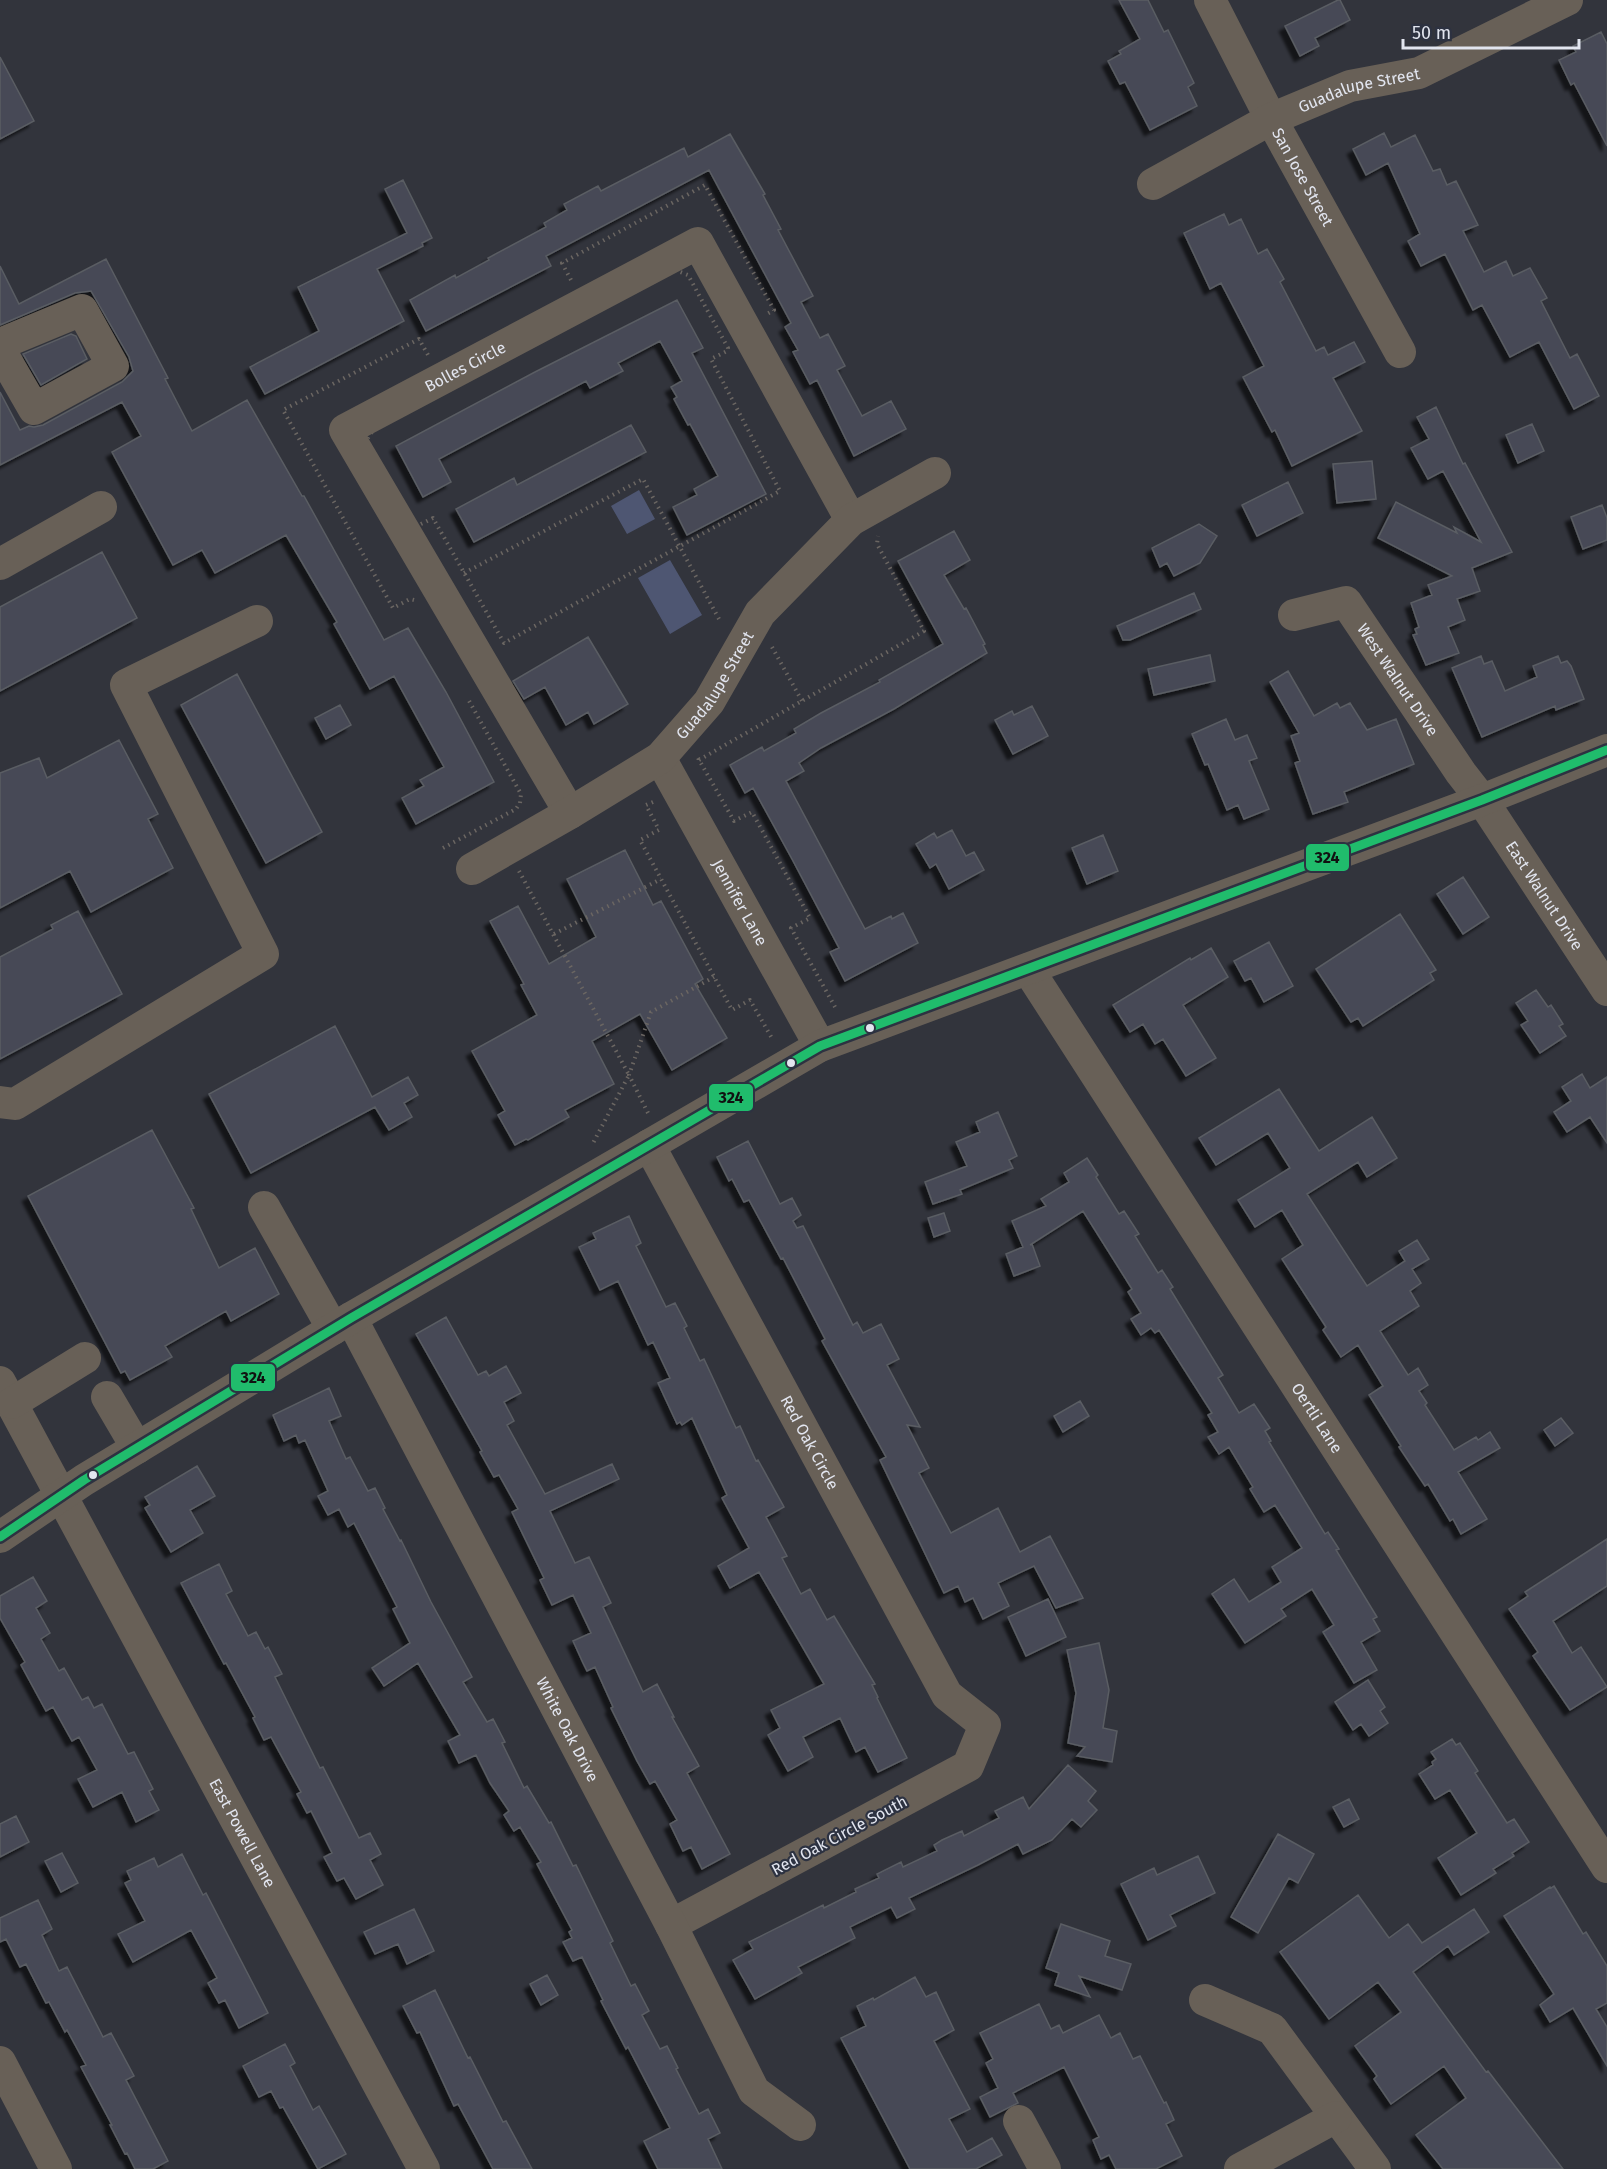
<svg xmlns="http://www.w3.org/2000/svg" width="1607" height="2169" font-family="'Fira Sans',sans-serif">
<defs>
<filter id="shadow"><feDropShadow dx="-5.5" dy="5.5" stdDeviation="1.5" flood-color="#0009"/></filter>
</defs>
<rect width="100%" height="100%" fill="#32343c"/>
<path fill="#4e5672" d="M639 490 655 519 627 534 611 506Z
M670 560 702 615 670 634 638 578Z"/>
<path fill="#474a56" stroke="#5a5d63" stroke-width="1.5" filter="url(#shadow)" d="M1119 0H1148L1164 32 1168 30 1194 83 1188 87 1197 106 1150 130 1125 82 1120 84 1108 61 1121 54 1119 51 1140 39Z
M1338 0H1340L1350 20 1315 38 1319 46 1300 56 1285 26Z
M1601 32 1607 44V146L1574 83 1571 85 1559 60 1576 52 1573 46Z
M0 57 34 121 0 139Z
M1384 133 1391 147 1415 135 1433 171 1440 169 1447 185 1456 181 1478 225 1463 231 1484 272 1506 261 1513 276 1530 268 1547 298 1541 301 1570 358 1577 354 1599 396 1574 409 1539 342 1510 357 1482 305 1473 310 1445 254 1421 266 1408 241 1420 234 1388 163 1366 175 1353 149Z
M730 134 765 194 763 195 781 229 778 230 813 296 801 302 820 338 828 334 845 366 837 370 862 416 891 401 906 429 854 456 817 380 810 384 793 352 798 350 785 327 791 323 709 170 546 256 551 266 426 331 410 300 455 275 456 278 489 260 488 258 546 227 544 223 567 210 564 204 598 186 601 191 684 148 688 157Z
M403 180 432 238 422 243 423 246 377 269 404 321 265 394 250 367 319 331 298 287 407 233 385 189Z
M1224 214 1229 225 1241 219 1258 254 1267 249 1284 279 1280 282 1316 351 1324 347 1328 355 1354 342 1365 362 1333 378 1362 431 1292 466 1275 430 1272 432 1243 377 1264 366 1221 283 1210 289 1184 233Z
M106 259 168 378 165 379 192 431 247 400 302 496H304L384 640 408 628 446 692 494 782 416 824 402 798 424 786 420 780 444 767 394 676 370 689 334 624 337 622 286 535 215 573 202 550 173 565 112 452 141 436 122 402 0 465V392L20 430 29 426 34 427 43 425 122 382 133 371 129 357 91 291 75 293 0 325V266L19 304Z
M677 300 703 348 692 353 766 494 687 535 673 507 697 495 694 489 718 476 690 424 688 425 674 399 677 397 671 387 682 381 660 341 618 363 623 371 590 388 586 381 439 459 451 482 423 497 396 446 535 372Z
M71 334 76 336 87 359 41 385 23 354Z
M1436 407 1463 464 1465 463 1512 552 1472 568 1480 591 1457 599 1465 620 1448 627 1459 653 1426 665 1413 635 1417 634 1415 629 1419 627 1411 603 1432 595 1428 585 1452 576 1378 538 1396 502 1457 533 1454 527 1481 542 1443 471 1428 479 1411 448 1429 439 1417 417Z
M1532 424 1544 451 1518 463 1506 435Z
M631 425 646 452 474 542 456 509 514 478 517 485Z
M1372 461 1376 499 1337 503 1333 464Z
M1288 482 1303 513 1257 536 1242 505Z
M1602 505 1607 518V540L1583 549 1571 517Z
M1199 524 1217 536 1200 563 1174 576 1167 563 1160 567 1152 548Z
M954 531 970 560 944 575 964 609 966 608 985 644 983 645 987 653 894 709 821 748 799 763 804 771 786 781 865 929 891 916 892 919 903 913 918 943 845 981 830 952 839 948 792 859 753 788 745 793 730 765 762 747 764 751 796 733 794 729 821 713 880 682 879 680 943 644 898 561Z
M102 552 137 618 0 691V607Z
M1194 593 1201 609 1130 640H1123L1117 626Z
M588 637 628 704 594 724 588 712 566 725 545 687 524 699 513 681Z
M1210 655 1215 681 1154 695 1148 669Z
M1481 656 1484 664 1492 661 1505 691 1537 677 1533 666 1558 656 1561 663 1567 661 1571 666 1584 699 1556 710 1555 706 1482 737 1452 668Z
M1288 671 1314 716 1337 703 1340 708 1350 703 1367 730 1396 719 1414 764 1344 792 1348 802 1313 814 1295 763 1300 761 1291 736 1299 733 1270 682Z
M237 674 322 832 266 863 181 705Z
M340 705 351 725 326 739 315 718Z
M1032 706 1048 736 1013 754 995 720 1012 711 1014 715Z
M1226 719 1235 740 1247 735 1257 758 1249 761 1269 809 1244 819 1238 805 1227 810 1208 764 1205 765 1192 734Z
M119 740 158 814 148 819 173 868 91 912 70 871 0 908V773L39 758 47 778Z
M952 830 966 856 974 852 984 870 949 889 936 864 930 868 916 844 934 833 937 838Z
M1103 835 1118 871 1087 884 1072 848Z
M625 850 653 905 661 901 703 979 695 984 727 1038 672 1070 640 1014 592 1041 614 1084 565 1110 569 1117 528 1140 526 1139 515 1145 498 1115 505 1111 472 1051 537 1015 521 985 524 984 490 921 518 906 549 964 596 937 567 879Z
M1463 877 1489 917 1463 934 1437 894Z
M78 911 122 994 0 1059V957L53 929 51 925Z
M1400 914 1436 970 1430 973 1434 980 1363 1026 1358 1018 1351 1022 1316 969Z
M1269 942 1293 986 1264 1002 1251 978 1245 981 1234 961Z
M1211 948 1228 977 1183 1005 1216 1058 1186 1076 1163 1039 1155 1044 1143 1024 1130 1032 1113 1005 1190 958 1191 960Z
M1536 990 1548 1007 1551 1005 1563 1024 1559 1026 1566 1036 1540 1053 1521 1025 1528 1021 1516 1003Z
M335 1026 372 1097 408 1077 418 1095 404 1103 412 1117 389 1130 375 1107 251 1173 209 1094Z
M1582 1074 1590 1088 1607 1077V1143L1590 1117 1567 1132 1554 1112 1571 1101 1562 1087Z
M1279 1089 1319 1151 1372 1117 1397 1158 1367 1177 1358 1162 1307 1194 1367 1286 1405 1261 1399 1251 1417 1240 1429 1259 1412 1269 1421 1283 1410 1291 1419 1306 1380 1331 1408 1375 1418 1368 1428 1385 1419 1391 1427 1403 1425 1405 1454 1450 1476 1437 1478 1440 1490 1432 1500 1448 1458 1472 1487 1519 1461 1534 1453 1519 1450 1521 1428 1484 1425 1486 1399 1447 1401 1446 1369 1395 1383 1386 1358 1345 1341 1357 1323 1330 1326 1327 1282 1259 1303 1245 1282 1210 1255 1227 1238 1200 1290 1168 1268 1133 1216 1165 1199 1138Z
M998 1112 1017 1156 1009 1160 1013 1168 960 1190 962 1194 933 1204 925 1182 967 1166 956 1142 980 1132 976 1122Z
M152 1130 194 1208 191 1209 219 1268 255 1248 279 1294 231 1321 226 1311 165 1346 172 1357 130 1380 125 1371 121 1373 28 1196Z
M748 1141 780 1204 792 1198 801 1215 793 1221 797 1228 803 1226 853 1325 857 1322 863 1333 881 1324 899 1359 887 1365 920 1427 907 1425 929 1468 919 1473 951 1533 998 1508 1020 1552 1050 1536 1083 1598 1056 1608 1034 1566 998 1583 1009 1606 983 1619 973 1598 965 1602 958 1586 944 1593 880 1460 886 1457 822 1341 825 1339 783 1258 781 1259 749 1200 744 1202 732 1179 729 1181 717 1157Z
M1087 1158 1098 1175 1096 1177 1119 1214 1124 1211 1139 1234 1135 1236 1158 1273 1162 1270 1173 1287 1170 1289 1223 1375 1218 1378 1239 1413 1254 1404 1270 1428 1265 1431 1271 1441 1269 1442 1325 1534 1328 1532 1339 1549 1336 1550 1377 1617 1373 1619 1380 1631 1361 1642 1377 1670 1354 1683 1323 1632 1334 1625 1312 1589 1281 1609 1286 1616 1245 1643 1212 1594 1234 1579 1249 1602 1281 1582 1272 1567 1302 1548 1275 1505 1264 1512 1250 1489 1253 1487 1229 1447 1219 1454 1208 1437 1218 1432 1208 1415 1212 1413 1159 1330 1155 1333 1151 1328 1141 1335 1131 1319 1141 1313 1128 1292 1132 1289 1083 1211 1030 1245 1032 1244 1040 1266 1014 1276 1006 1254 1023 1247 1012 1221 1046 1206 1041 1199 1069 1182 1064 1173Z
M944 1213 950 1231 934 1237 928 1218Z
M629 1216 641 1243 636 1246 666 1307 675 1303 687 1326 684 1328 700 1361 704 1359 736 1428 740 1426 756 1461 758 1460 784 1507 766 1517 787 1556 782 1558 801 1594 810 1589 827 1620 834 1616 875 1684 872 1685 878 1697 877 1698 907 1758 878 1772 865 1747 856 1752 840 1718 803 1737 813 1757 788 1771 768 1735 780 1728 771 1710 824 1684 759 1572 730 1588 718 1566 749 1548 722 1498 727 1495 692 1418 682 1425 680 1422 677 1424 658 1383 670 1378 653 1342 648 1345 618 1281 600 1290 579 1247 596 1239 593 1233Z
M446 1317 478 1375 486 1371 489 1376 506 1366 521 1393 504 1402 514 1421 507 1425 545 1494 612 1464 619 1479 550 1511 575 1563 589 1557 611 1603 603 1607 643 1692 657 1684 674 1717H672L699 1766 687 1773 730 1854 702 1869 691 1847 683 1851 670 1824 677 1820 655 1781 650 1784 637 1761 611 1708 613 1707 595 1667 587 1671 583 1663 573 1641 591 1633 573 1595 552 1605 540 1580 544 1578 512 1512 518 1509 499 1475 494 1477 480 1452 482 1451 416 1334Z
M329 1388 341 1416 329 1421 346 1459 350 1457 368 1491 375 1488 385 1508 383 1509 400 1541 401 1540 431 1602 472 1677 463 1682 487 1722 493 1719 505 1742 502 1743 524 1788 527 1786 549 1823 551 1822 573 1866 576 1865 613 1941 610 1943 631 1986 635 1984 649 2011 642 2015 660 2049 667 2046 678 2068 676 2069 699 2114 708 2109 720 2133 708 2139 722 2169H658L644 2141 670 2128 628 2047 626 2049 601 2001 603 2000 582 1957 573 1961 563 1942 572 1938 569 1932 572 1930 537 1864 541 1862 520 1827 514 1831 504 1815 509 1811 490 1783 476 1755 459 1763 448 1741 460 1735 418 1663 384 1686 372 1668 410 1643 393 1609 397 1607 354 1523 348 1527 339 1509 328 1515 318 1496 328 1491 305 1440 299 1443 296 1435 284 1441 273 1415Z
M1080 1401 1089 1416 1063 1432 1054 1416Z
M1561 1418 1573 1433 1555 1446 1544 1430Z
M197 1466 215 1496 190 1510 203 1533 171 1552 145 1508 150 1505 145 1497Z
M1607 1539V1586L1553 1621 1572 1653 1581 1647 1607 1687 1570 1710 1533 1656 1538 1652 1509 1609 1528 1596 1525 1592Z
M219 1564 232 1591 226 1594 248 1636 256 1632 265 1649 268 1647 282 1674 275 1677 320 1768 323 1767 359 1838 370 1833 381 1854 370 1860 383 1885 356 1899 344 1878 337 1881 324 1857 332 1853 311 1811 307 1813 297 1794 301 1792 271 1737 264 1740 253 1718 255 1717 226 1663 224 1664 181 1583Z
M33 1577 47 1601 36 1608 50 1633 41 1639 59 1671 64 1668 82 1700 88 1697 94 1708 102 1704 128 1754 134 1752 153 1789 149 1791 159 1810 136 1822 122 1792 93 1807 78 1779 97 1770 79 1737 72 1741 53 1707 46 1711 21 1665 25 1662 0 1618V1596Z
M1048 1599 1066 1637 1026 1656 1008 1617Z
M1099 1643 1109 1690 1103 1728 1117 1731 1112 1762 1077 1756 1085 1747 1068 1743 1076 1693 1067 1650Z
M1368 1680 1385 1707 1380 1711 1388 1723 1369 1736 1361 1724 1353 1730 1335 1702Z
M1452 1739 1456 1745 1460 1743 1478 1771 1475 1773 1507 1823 1514 1819 1529 1842 1512 1853 1514 1856 1493 1869 1496 1873 1461 1895 1438 1858 1477 1833 1450 1790 1435 1799 1419 1774 1433 1765 1432 1762 1436 1759 1431 1752Z
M1068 1765 1096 1791 1088 1801 1097 1810 1081 1827 1072 1819 1052 1840 1023 1854 1018 1844 978 1865 909 1898 915 1909 897 1918 891 1907 858 1923 850 1927 855 1938 798 1967 802 1973 755 1999 733 1960 753 1949 749 1942 823 1905 824 1908 856 1892 855 1889 879 1878 877 1874 901 1862 903 1867 937 1851 934 1845 942 1840 962 1831 964 1836 999 1818 995 1811 1023 1797 1029 1809Z
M1349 1799 1359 1819 1344 1827 1333 1807Z
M16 1816 29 1842 0 1857V1824Z
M1278 1834 1314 1854 1298 1883 1289 1878 1258 1933 1231 1917Z
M62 1853 78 1883 61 1892 45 1861Z
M182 1854 203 1895 206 1893 268 2013 239 2028 225 2000 219 2003 208 1983 217 1978 191 1930 133 1962 118 1934 145 1921 125 1883 131 1880 127 1871 154 1858 158 1867Z
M1198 1856 1215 1893 1170 1915 1176 1926 1148 1940 1121 1884 1154 1868 1157 1875Z
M1554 1886 1583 1934 1586 1932 1607 1966V2003L1596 2009 1607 2027V2066L1573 2008 1550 2022 1540 2005 1554 1994 1504 1916 1550 1887 1551 1888Z
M1358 1895 1389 1938 1408 1924 1422 1943 1474 1909 1489 1932 1454 1955 1448 1946 1413 1972 1486 2072 1488 2071 1563 2169H1443L1416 2135 1466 2098 1444 2066 1391 2104 1374 2079 1377 2076 1355 2046 1401 2012 1378 1982 1329 2019 1280 1952Z
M38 1900 52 1929 42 1935 59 1971 67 1967 103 2037 111 2033 134 2076 126 2080 168 2161 153 2169H135L127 2153 125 2154 110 2125H112L81 2067 86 2065 67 2030 65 2032 49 2002 46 2003 26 1964 20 1967 6 1939 0 1942V1918Z
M414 1909 434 1951 407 1964 398 1944 375 1954 364 1932Z
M1061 1924 1110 1941 1105 1956 1131 1964 1122 1990 1079 1976 1090 1997 1055 1985 1059 1973 1046 1968Z
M547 1975 558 1995 541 2005 530 1984Z
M915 1977 926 1997 936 1992 954 2030 934 2041 970 2109 949 2119 967 2152 992 2138 1002 2155 976 2169H910L841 2038 866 2026 857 2006 873 1998 874 2000Z
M435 1990 468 2058 470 2057 503 2122 506 2121 532 2169H493L458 2104 454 2106 420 2032 417 2033 403 2006Z
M1039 2004 1051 2029 1059 2025 1063 2033 1099 2015 1111 2038 1120 2033 1133 2059 1140 2056 1164 2103 1166 2102 1174 2120 1166 2124 1182 2156 1156 2169H1116L1109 2155 1101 2159 1093 2140 1099 2137 1064 2067 1013 2093 1018 2103 990 2117 980 2097 998 2088 986 2063 993 2059 980 2033Z
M285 2044 295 2063 290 2066 313 2110 319 2106 346 2154 318 2169 283 2107 280 2108 271 2091 259 2097 243 2066Z"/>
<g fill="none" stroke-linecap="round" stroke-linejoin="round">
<path stroke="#6b6662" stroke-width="4" stroke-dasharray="1.5 4.5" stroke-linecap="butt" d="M675 270 688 275 728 348 727 351 711 359 780 491 504 643 433 518 417 526 413 525 369 446 368 438 377 424 669 271Z
M571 280 562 263 705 185 774 310 767 314
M464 573 643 479 719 619
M414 600 410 599 393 608 283 410 419 339 428 355
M772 647 802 701
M698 758 734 821 752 812 810 918 791 928 835 1007
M699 760 924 631 877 544 878 536
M653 802 646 805 659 830 640 840 732 1010 750 1000 773 1040
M443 848 516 809 520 803 521 794 468 699
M519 871 629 1075 592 1145
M554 934 661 879
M648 1113 629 1075 651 1012 714 977"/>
<g stroke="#686057" stroke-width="32">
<path id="s1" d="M1210 0 1271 119 1400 352"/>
<path id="s2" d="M1153 184 1271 119 1350 86 1419 73 1567 0"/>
<path d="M0 344 82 310 113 366 34 409 0 350"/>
<path d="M0 564 101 507"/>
<path id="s3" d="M1294 615 1346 602 1461 773 1482 800 1607 990"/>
<path id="s4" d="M660 758 820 1046"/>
<path id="s5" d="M570 813 345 430 698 243 851 520"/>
<path id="s6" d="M472 869 570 813 660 758 709 702 760 613 851 520 935 473"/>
<path id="s7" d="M1028 969 1607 1867"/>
<path d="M0 1102 15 1104 263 954 126 685 257 621"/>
<path id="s8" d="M649 1145 947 1695 985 1725 968 1766 671 1925"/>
<path d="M264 1207 333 1329"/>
<path id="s9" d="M351 1318 671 1925 754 2091 800 2125"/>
<path id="s10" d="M0 1382 424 2169"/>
<path d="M107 1397 137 1448"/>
<path d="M12 1403 85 1358"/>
<path d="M0 1537 84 1480 351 1318 820 1046 1482 800 1607 750"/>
<path d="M1205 2000 1272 2029 1375 2169"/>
<path d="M0 2062 56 2169"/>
<path d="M1019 2121 1045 2169"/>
<path d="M1240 2169 1336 2117"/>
</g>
<defs>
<path id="bus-1" d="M0 1537 84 1480 351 1318 820 1046 1482 800 1607 750"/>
</defs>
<use href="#bus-1" stroke="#2d3241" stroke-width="14"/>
<use href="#bus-1" stroke="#20bc6c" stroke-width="9"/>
</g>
<g fill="#e2e5ef" stroke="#2d3241" stroke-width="2">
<circle cx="870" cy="1028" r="5"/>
<circle cx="791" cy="1063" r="5"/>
<circle cx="93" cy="1475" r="5"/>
</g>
<g text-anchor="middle" stroke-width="4.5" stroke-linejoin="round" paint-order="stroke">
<g font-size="16" fill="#e2e5ef" stroke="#2d3241">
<text dy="6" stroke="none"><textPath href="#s2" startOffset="228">Guadalupe Street</textPath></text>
<text dy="6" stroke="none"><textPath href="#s1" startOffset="200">San Jose Street</textPath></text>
<text dy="6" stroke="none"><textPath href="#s5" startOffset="580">Bolles Circle</textPath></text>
<text dy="6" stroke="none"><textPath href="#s3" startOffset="147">West Walnut Drive</textPath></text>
<text dy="6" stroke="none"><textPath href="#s6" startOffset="310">Guadalupe Street</textPath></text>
<text dy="6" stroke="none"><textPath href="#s3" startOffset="408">East Walnut Drive</textPath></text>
<text dy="6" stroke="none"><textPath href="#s4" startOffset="165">Jennifer Lane</textPath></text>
<text dy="6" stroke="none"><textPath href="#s7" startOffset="534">Oertli Lane</textPath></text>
<text dy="6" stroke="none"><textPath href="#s8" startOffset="338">Red Oak Circle</textPath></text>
<text dy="6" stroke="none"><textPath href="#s9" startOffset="465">White Oak Drive</textPath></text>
<text dy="6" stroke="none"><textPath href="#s10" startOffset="512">East Powell Lane</textPath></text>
<text transform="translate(839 1835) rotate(-28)" y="6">Red Oak Circle South</text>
</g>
</g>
<g stroke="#2d3241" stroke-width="2">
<rect x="1305" y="843" width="45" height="29" rx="6" fill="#20bc6c"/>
<rect x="708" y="1083" width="46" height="29" rx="6" fill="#20bc6c"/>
<rect x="230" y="1363" width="46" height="29" rx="6" fill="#20bc6c"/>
</g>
<g font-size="16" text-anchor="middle" font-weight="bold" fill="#111">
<text x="1327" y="863">324</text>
<text x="731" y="1103">324</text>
<text x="253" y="1383">324</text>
</g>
<path d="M1403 39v9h176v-9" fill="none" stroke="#e2e5ef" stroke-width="3"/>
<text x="1412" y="39" font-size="18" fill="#e2e5ef" stroke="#2d3241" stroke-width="4.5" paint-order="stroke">50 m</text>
</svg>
